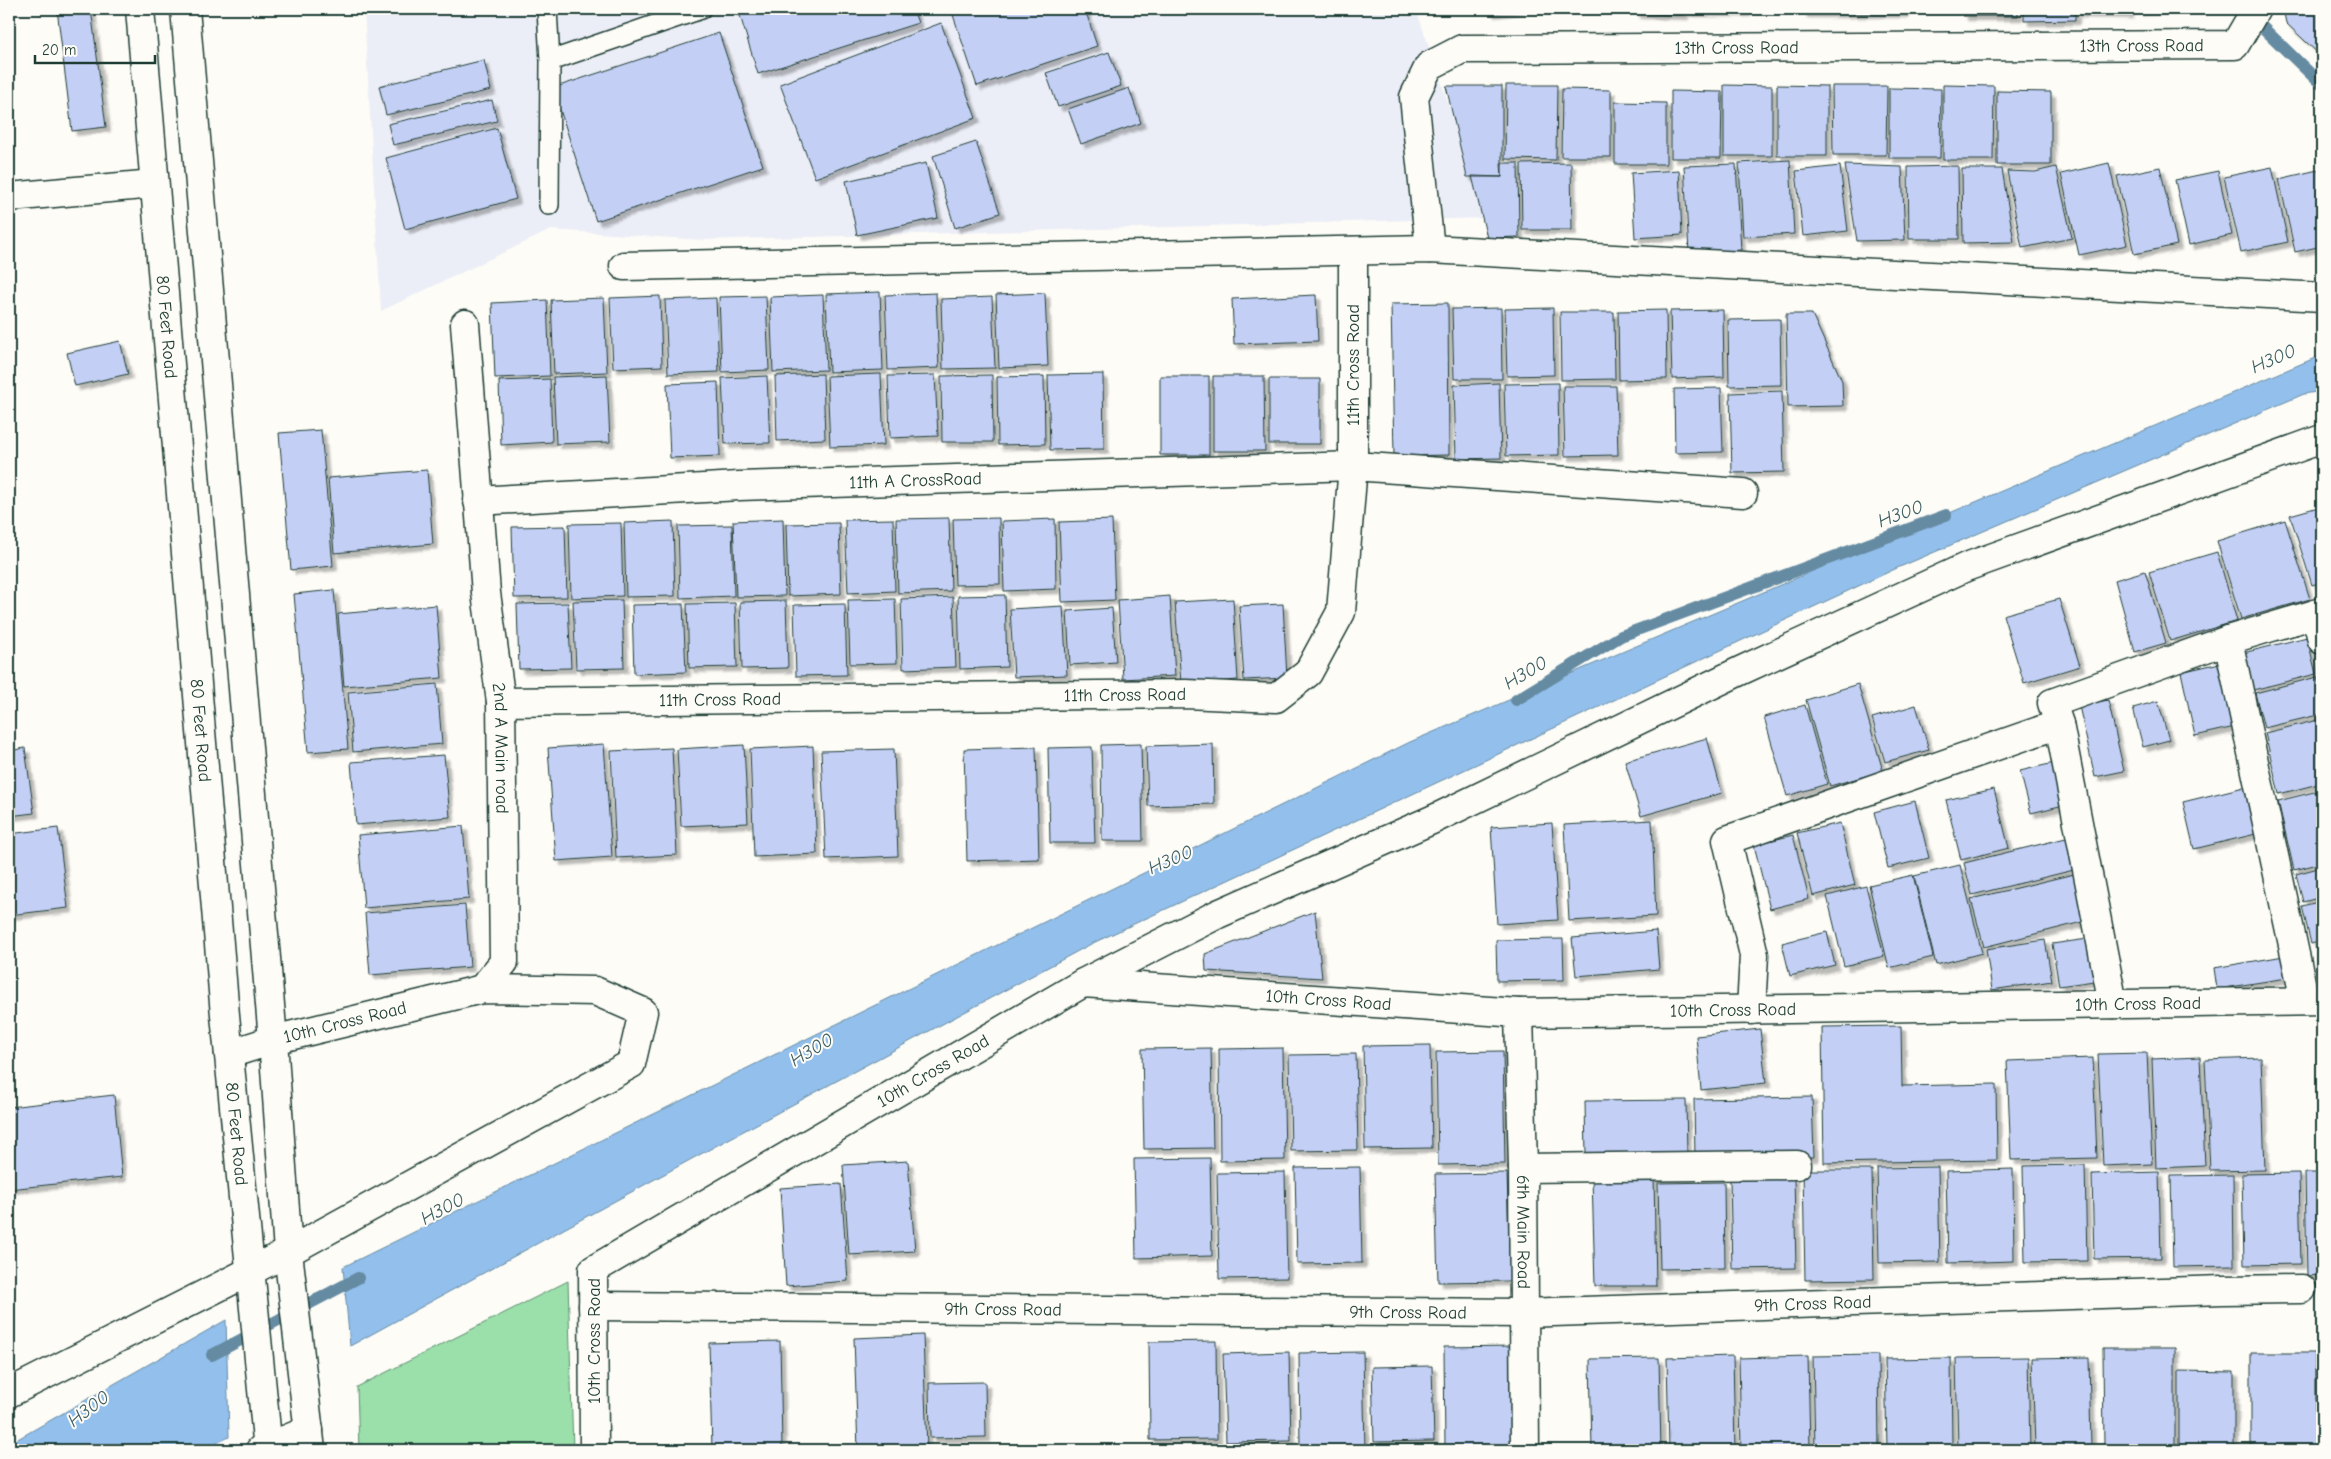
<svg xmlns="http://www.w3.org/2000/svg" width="2331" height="1459" font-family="'Comic Neue',sans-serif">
<defs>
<filter id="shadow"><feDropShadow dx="4.5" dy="4.5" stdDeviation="1" flood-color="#0004"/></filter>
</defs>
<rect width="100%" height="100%" fill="#fdfcf7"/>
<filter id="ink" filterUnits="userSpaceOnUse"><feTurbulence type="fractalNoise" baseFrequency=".02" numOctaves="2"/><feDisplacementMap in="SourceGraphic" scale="10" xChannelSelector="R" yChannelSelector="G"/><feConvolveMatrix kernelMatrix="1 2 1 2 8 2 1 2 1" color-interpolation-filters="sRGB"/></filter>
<g filter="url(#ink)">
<path fill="#eceef7" d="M364 9H1416L1488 218 702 240 551 230 381 311Z"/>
<path fill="#9bdfaa" stroke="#5d8e6f" d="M568 1281 573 1450H359L357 1387Z"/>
<path fill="#93bfec" stroke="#658ba2" d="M2322 355V391L2304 394 1895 569 1091 944 699 1155 350 1346 343 1267 1410 742Z
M226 1320 229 1437 203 1450H9V1444Z"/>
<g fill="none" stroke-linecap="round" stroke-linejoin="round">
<path stroke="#658ba2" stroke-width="12" d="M2251 16 2322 85
M1516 700 1621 636 1946 515
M212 1355 358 1278"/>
</g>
<path fill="#c4cff6" stroke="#1f3d34" filter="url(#shadow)" d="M57 9H91L106 127 72 131Z
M738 9H913L918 23 758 74Z
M951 9H1085L1097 46 977 86Z
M1489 9H1520L1490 13Z
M1636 9H1684V15L1636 14Z
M1686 9H1746V12H1686Z
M1802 9H1905V13H1803Z
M1963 9H2018V16H1963Z
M2024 9H2075V20L2024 21Z
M2077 9H2129V14L2077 13Z
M2138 9H2174L2138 11Z
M2283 9H2322V57L2286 23Z
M941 23 976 118 815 178 780 84Z
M719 33 763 166 596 221 553 88Z
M1109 52 1121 86 1058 107 1046 73Z
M484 60 491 90 386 115 379 86Z
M1506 85H1557L1556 160 1505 159Z
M1724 85 1772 86V156H1724Z
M1777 85 1827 86V156H1777Z
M1943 85 1994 86 1993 160H1943Z
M1446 86H1502V177H1467Z
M1832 86H1887L1886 155H1833Z
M1129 88 1141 123 1081 144 1068 109Z
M1889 88 1941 89 1940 158H1889Z
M1562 89 1611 90V157H1561Z
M1671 91 1722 92 1721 158H1671Z
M1997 91 2051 92V165H1997Z
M492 100 497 121 393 145 388 124Z
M1615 102 1666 103V164H1615Z
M497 128 516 199 405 229 386 158Z
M976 142 1000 213 955 228 933 156Z
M1790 160 1794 234 1743 237 1739 163Z
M926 163 938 218 857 235 846 181Z
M1501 163H1518L1519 237 1487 238 1472 176 1502 177Z
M1571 163 1572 230H1522L1521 164Z
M2109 163 2127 245 2079 255 2061 174Z
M1736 164 1741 250 1689 253 1684 166Z
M1845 165 1902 167 1905 240 1857 241Z
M1840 166 1848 231 1803 236 1796 171Z
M1958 166 1959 239H1909L1908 167Z
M2056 167 2072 238 2022 248 2007 171 2035 172Z
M2160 167 2177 245 2134 254 2117 176Z
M2272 167 2288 242 2241 252 2224 177Z
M1962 169H2002L2014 242 1963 243Z
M2322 169V246L2295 252 2279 179Z
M1679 170 1682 235 1635 238 1631 173Z
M2218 171 2232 235 2189 245 2175 180Z
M880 292 883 370 829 372 826 294Z
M936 293 939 368 888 370 885 295Z
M1045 293 1048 366 999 368 996 295Z
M823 295 826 370 773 372 770 297Z
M1316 295 1318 341 1234 344 1232 299Z
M660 296 662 366 613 368 610 298Z
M766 296 769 370 722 372 719 297Z
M992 297 995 368 943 369 941 299Z
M604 298 607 372 554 374 551 300Z
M716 298 719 372 668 374 665 300Z
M547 300 550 376 495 378 492 303Z
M1448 303 1449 455 1394 456 1391 304Z
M1501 308 1502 379H1454L1452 309Z
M1553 308 1554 375 1507 376 1505 309Z
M1666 310 1667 379 1619 380 1618 311Z
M1723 310 1724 377 1672 379 1670 311Z
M1560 312H1614L1615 379 1561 380Z
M1786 314H1812L1842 381 1843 406 1788 407Z
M1780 319 1781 385 1729 386 1728 320Z
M120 341 128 374 75 386 67 353Z
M823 374 825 439 777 441 775 376Z
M881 374 884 445 830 447 827 376Z
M1103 374 1104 449 1050 450 1048 375Z
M607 375 610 442 556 444 553 377Z
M935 375 938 436 890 438 888 376Z
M992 375 993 442H942L941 376Z
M767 376 770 443 725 444 722 378Z
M1044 376 1045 444 998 445 997 377Z
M1160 376H1209V455H1160Z
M1213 376H1264L1265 451H1213Z
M550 379 552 442 501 445 499 381Z
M1269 379H1320V444H1269Z
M718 382 720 456 670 458 667 384Z
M1499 383 1501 458 1456 459 1454 385Z
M1558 383 1559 455 1506 456 1504 384Z
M1563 386H1616L1618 455 1565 456Z
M1721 388 1723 452 1675 453 1674 389Z
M1782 391 1784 472 1732 473 1730 393Z
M321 430 333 566 291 570 279 433Z
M427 470 433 544 334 553 328 478Z
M2322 506V582L2312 585 2290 515Z
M949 518 951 591 898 593 896 519Z
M999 518 1000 584 955 585 953 519Z
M783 519 785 596 736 597 733 521Z
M893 519 895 591 848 593 845 520Z
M1055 519 1056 589 1004 591 1002 521Z
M1112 520 1115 600 1062 602 1059 522Z
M2285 520 2310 599 2241 619 2217 541Z
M673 521 675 596 626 597 624 523Z
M621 523 623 596 571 598 569 524Z
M839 523 841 594 788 596 786 524Z
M732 525 734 596 680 598 678 526Z
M565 526 567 597 514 598 512 527Z
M2217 552 2237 621 2170 641 2149 572Z
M2145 571 2166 643 2135 652 2115 580Z
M334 590 348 749 308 752 294 594Z
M1005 595 1007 667 960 669 958 596Z
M1170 596 1175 676 1123 679 1118 600Z
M953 597 956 667 903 669 901 599Z
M895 599 897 663 850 664 848 600Z
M1233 599 1238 680 1181 684 1175 602Z
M2059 599 2080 666 2024 683 2003 615Z
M622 600 624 668 576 669 573 601Z
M786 601 788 668 742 669 740 602Z
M568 603 571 668 519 669 517 604Z
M735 603 737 667 689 668 687 604Z
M683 604 686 672 634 674 632 605Z
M845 604 847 675 796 676 794 605Z
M1283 604 1287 678 1244 680 1239 606Z
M436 605 442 678 344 686 338 614Z
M1063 606 1067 675 1014 677 1010 609Z
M1112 608 1116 662 1070 665 1067 611Z
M2307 637 2316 674 2253 690 2243 653Z
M2224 662 2239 726 2195 736 2181 672Z
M2317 677 2322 699V714L2264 728 2255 693Z
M437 684 442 744 353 752 348 692Z
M1858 684 1883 771 1830 786 1806 700Z
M2108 700 2124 771 2095 777 2079 706Z
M2158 701 2169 740 2143 747 2133 708Z
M1805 705 1827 784 1787 796 1764 717Z
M1916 705 1929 750 1885 762 1872 718Z
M2322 719V783L2279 794 2265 733Z
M1707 738 1722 793 1641 816 1625 761Z
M604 744 612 857 556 861 548 748Z
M1141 744 1143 841H1102L1101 745Z
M1213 744 1214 804 1148 806 1146 746Z
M744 745 748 823 681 826 677 749Z
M813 746 817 854 754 857 750 749Z
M1036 747 1039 859 967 861 964 749Z
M1092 747 1095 843H1050L1048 748Z
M25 748 34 813 9 816V751Z
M672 748 677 855 616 858 611 751Z
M894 749 898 856 826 859 821 751Z
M444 755 450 817 356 825 351 762Z
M2058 762 2068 804 2031 813 2020 771Z
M2252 785 2264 832 2194 849 2183 802Z
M1994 789 2009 848 1961 860 1946 800Z
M2322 790V863L2294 870 2278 801Z
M1915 801 1929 858 1888 868 1874 812Z
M1652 820 1656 916 1569 921 1564 825Z
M1552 823 1558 920 1497 924 1491 827Z
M1840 823 1855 885 1813 896 1797 833Z
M463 826 469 899 364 908 358 835Z
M58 828 68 908 9 915V834Z
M1793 835 1809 899 1770 909 1754 845Z
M2070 837 2078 869 1972 895 1964 863Z
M1960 865 1982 953 1936 965 1914 876Z
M2322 867V897L2303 902 2296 874Z
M2078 873 2090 920 1984 947 1971 899Z
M1913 875 1933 957 1889 968 1869 885Z
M1866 886 1884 956 1844 966 1827 896Z
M2322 901V941L2311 944 2302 906Z
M465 905 470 967 370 975 365 913Z
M1315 911 1322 978 1206 971 1205 954Z
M1656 931 1659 969 1576 976 1572 938Z
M1827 932 1835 965 1790 976 1782 943Z
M2095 938 2101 980 2059 986 2052 944Z
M1563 939 1564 980 1497 981 1496 940Z
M2045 940 2052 981 1992 990 1986 949Z
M2284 956 2287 978 2217 989 2214 968Z
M1901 1026 1902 1086 1996 1084 1997 1160 1824 1163 1822 1027Z
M1760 1029 1766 1083 1701 1090 1696 1036Z
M1430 1045 1432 1148 1365 1149 1363 1046Z
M1211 1048 1213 1148 1144 1149 1142 1049Z
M1283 1048 1285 1160 1220 1161 1219 1049Z
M1503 1051 1505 1164 1438 1165 1436 1052Z
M2147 1053 2152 1164 2103 1166 2098 1054Z
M1356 1054 1358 1150 1291 1151 1289 1055Z
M2200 1057 2205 1166 2156 1168 2152 1059Z
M2093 1058 2097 1158 2011 1160 2007 1061Z
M2261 1058 2265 1170 2210 1171 2205 1060Z
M114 1095 122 1177 9 1189V1107Z
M1812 1097 1814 1157 1695 1158 1694 1099Z
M1686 1100 1687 1155 1586 1157 1585 1101Z
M1210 1158 1212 1256 1136 1258 1134 1159Z
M908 1161 915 1251 849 1255 843 1165Z
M2085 1165 2087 1261 2025 1262 2023 1166Z
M1360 1167 1362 1263 1297 1264 1295 1168Z
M1938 1167 1940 1262 1879 1263 1877 1168Z
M2013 1169 2014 1261 1948 1263 1946 1171Z
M1803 1170H1872L1874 1279 1805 1280Z
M1285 1172 1287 1278 1219 1279 1217 1173Z
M2159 1172 2161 1258 2094 1259 2092 1174Z
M1507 1173 1510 1281 1438 1282 1435 1174Z
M2299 1173 2301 1264 2244 1265 2242 1174Z
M2305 1173H2322V1275L2307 1276Z
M2233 1175 2234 1266 2173 1267 2171 1176Z
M1654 1176 1656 1286H1595L1592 1177Z
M1794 1177 1796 1268 1732 1269 1730 1179Z
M1724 1182 1725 1268 1660 1269 1658 1183Z
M841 1184 848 1281 786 1286 780 1188Z
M923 1335 927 1450H858L854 1338Z
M780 1341 782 1448 712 1449 709 1343Z
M1216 1341 1217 1439 1150 1440 1149 1342Z
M1513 1346 1515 1450H1445L1444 1347Z
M2103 1348H2175V1450H2104Z
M1289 1352 1291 1441 1226 1442 1223 1354Z
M1363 1352 1365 1450H1300L1299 1353Z
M2251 1353H2315V1450H2251Z
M1878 1355 1879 1450H1815L1813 1356Z
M1733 1356 1735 1450H1669L1667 1358Z
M1808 1356 1810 1450H1741L1739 1358Z
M2028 1357 2030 1449 1958 1450 1956 1358Z
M2089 1357 2091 1446 2035 1447 2032 1358Z
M1659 1358 1661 1450H1592L1590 1359Z
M1951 1358 1952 1447 1887 1448 1885 1359Z
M1432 1366 1434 1441 1374 1442 1372 1367Z
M2179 1371 2234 1372V1450H2179Z
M985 1382 986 1437 930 1438 929 1383Z"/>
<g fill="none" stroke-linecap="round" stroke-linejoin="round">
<defs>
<path id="lane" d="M547 9 550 61 549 205
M550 61 701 9"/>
<g id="street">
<path d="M9 197 154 184"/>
<path id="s1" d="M1430 249 1414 97 1429 66 1462 49 2235 45 2256 9"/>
<path d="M624 266 1430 249 2322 297"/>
<path id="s2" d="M465 324 486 593 501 702 504 962 482 989"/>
<path id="s3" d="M478 501 739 486 1353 466 1743 493"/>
<path d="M2316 614 2322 640"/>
<path d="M2228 640 2305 1001"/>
<path id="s4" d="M501 702 1186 694 1276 698 1308 673 1341 612 1353 466V251"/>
<path d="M2059 724 2113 1004"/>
<path d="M1083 983 1218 914 1434 819 1742 670 1966 567 2322 439"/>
<path d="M1751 1010 1754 955 1727 840 2059 724 2052 703 2228 640 2322 612"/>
<path id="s5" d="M1519 1013 1523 1168 1525 1450"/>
<path d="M1523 1168 1797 1165"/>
<path id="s6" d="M593 1306 1523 1313 2223 1290 2302 1289"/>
<path d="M9 1393 288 1252 631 1064 643 1012 595 991 482 989 273 1040 229 1054"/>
<path d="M260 1450 309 1430"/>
<path id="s7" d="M594 1450 593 1270 1083 983 1519 1013 2322 1001"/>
</g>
<g id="secondary">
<path id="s8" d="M140 9 225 1015 268 1450"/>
<path d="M185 9 273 1040 288 1252 311 1450"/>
</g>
</defs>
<use href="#lane" stroke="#1f3d34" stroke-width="22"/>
<use href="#street" stroke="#1f3d34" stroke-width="31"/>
<use href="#secondary" stroke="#1f3d34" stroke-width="31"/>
<use href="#lane" stroke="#fdfcf7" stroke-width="19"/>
<use href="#street" stroke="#fdfcf7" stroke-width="28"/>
<use href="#secondary" stroke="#fdfcf7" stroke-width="28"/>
</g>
</g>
<g text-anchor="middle" stroke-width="4" stroke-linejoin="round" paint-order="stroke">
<g font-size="18" fill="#1f3d34" stroke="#fdfcf7">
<text dy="6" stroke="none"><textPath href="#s1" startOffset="904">13th Cross Road</textPath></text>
<text dy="6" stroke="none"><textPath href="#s1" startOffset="499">13th Cross Road</textPath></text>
<text dy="6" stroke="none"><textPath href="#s8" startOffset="319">80 Feet Road</textPath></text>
<text transform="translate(1353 365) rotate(-90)" y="6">11th Cross Road</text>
<text dy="6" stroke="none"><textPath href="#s3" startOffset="438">11th A CrossRoad</textPath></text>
<text dy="6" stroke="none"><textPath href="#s4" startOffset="624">11th Cross Road</textPath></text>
<text dy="6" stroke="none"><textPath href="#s4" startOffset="219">11th Cross Road</textPath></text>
<text dy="6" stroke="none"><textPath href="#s8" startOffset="724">80 Feet Road</textPath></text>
<text dy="6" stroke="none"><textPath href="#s2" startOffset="426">2nd A Main road</textPath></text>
<text dy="6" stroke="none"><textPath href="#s7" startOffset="994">10th Cross Road</textPath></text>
<text dy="6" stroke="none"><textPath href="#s7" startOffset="1804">10th Cross Road</textPath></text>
<text dy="6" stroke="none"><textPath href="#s7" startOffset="1399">10th Cross Road</textPath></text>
<text transform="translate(345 1022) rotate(-14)" y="6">10th Cross Road</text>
<text dy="6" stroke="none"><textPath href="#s7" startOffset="574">10th Cross Road</textPath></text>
<text dy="6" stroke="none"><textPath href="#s8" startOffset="1129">80 Feet Road</textPath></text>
<text dy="6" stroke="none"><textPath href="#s5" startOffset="219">6th Main Road</textPath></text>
<text dy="6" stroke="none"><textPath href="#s6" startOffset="1220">9th Cross Road</textPath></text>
<text dy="6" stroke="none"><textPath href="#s6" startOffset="410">9th Cross Road</textPath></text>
<text dy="6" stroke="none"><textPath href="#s6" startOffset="815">9th Cross Road</textPath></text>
<text transform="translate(594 1341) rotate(-90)" y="6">10th Cross Road</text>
</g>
<g font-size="19" font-style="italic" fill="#3c5e62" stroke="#fdfcf7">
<text transform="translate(2273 358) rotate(-23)" y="7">H300</text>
<text transform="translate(1900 513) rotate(-20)" y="7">H300</text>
<text transform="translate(1525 672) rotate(-31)" y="7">H300</text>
<text transform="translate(1170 859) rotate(-23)" y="7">H300</text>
<text transform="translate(811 1049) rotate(-31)" y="7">H300</text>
<text transform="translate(442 1208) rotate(-28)" y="7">H300</text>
<text transform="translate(88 1408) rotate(-37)" y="7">H300</text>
</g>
</g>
<rect width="2331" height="1459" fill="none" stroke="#fdfcf7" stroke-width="30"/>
<rect x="15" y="15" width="2301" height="1429" fill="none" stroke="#1f3d34" stroke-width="2" filter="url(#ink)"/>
<path d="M35 55v8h120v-8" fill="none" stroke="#1f3d34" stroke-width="2.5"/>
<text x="42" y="55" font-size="15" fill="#1f3d34" stroke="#fdfcf7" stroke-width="4" paint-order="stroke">20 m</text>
</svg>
